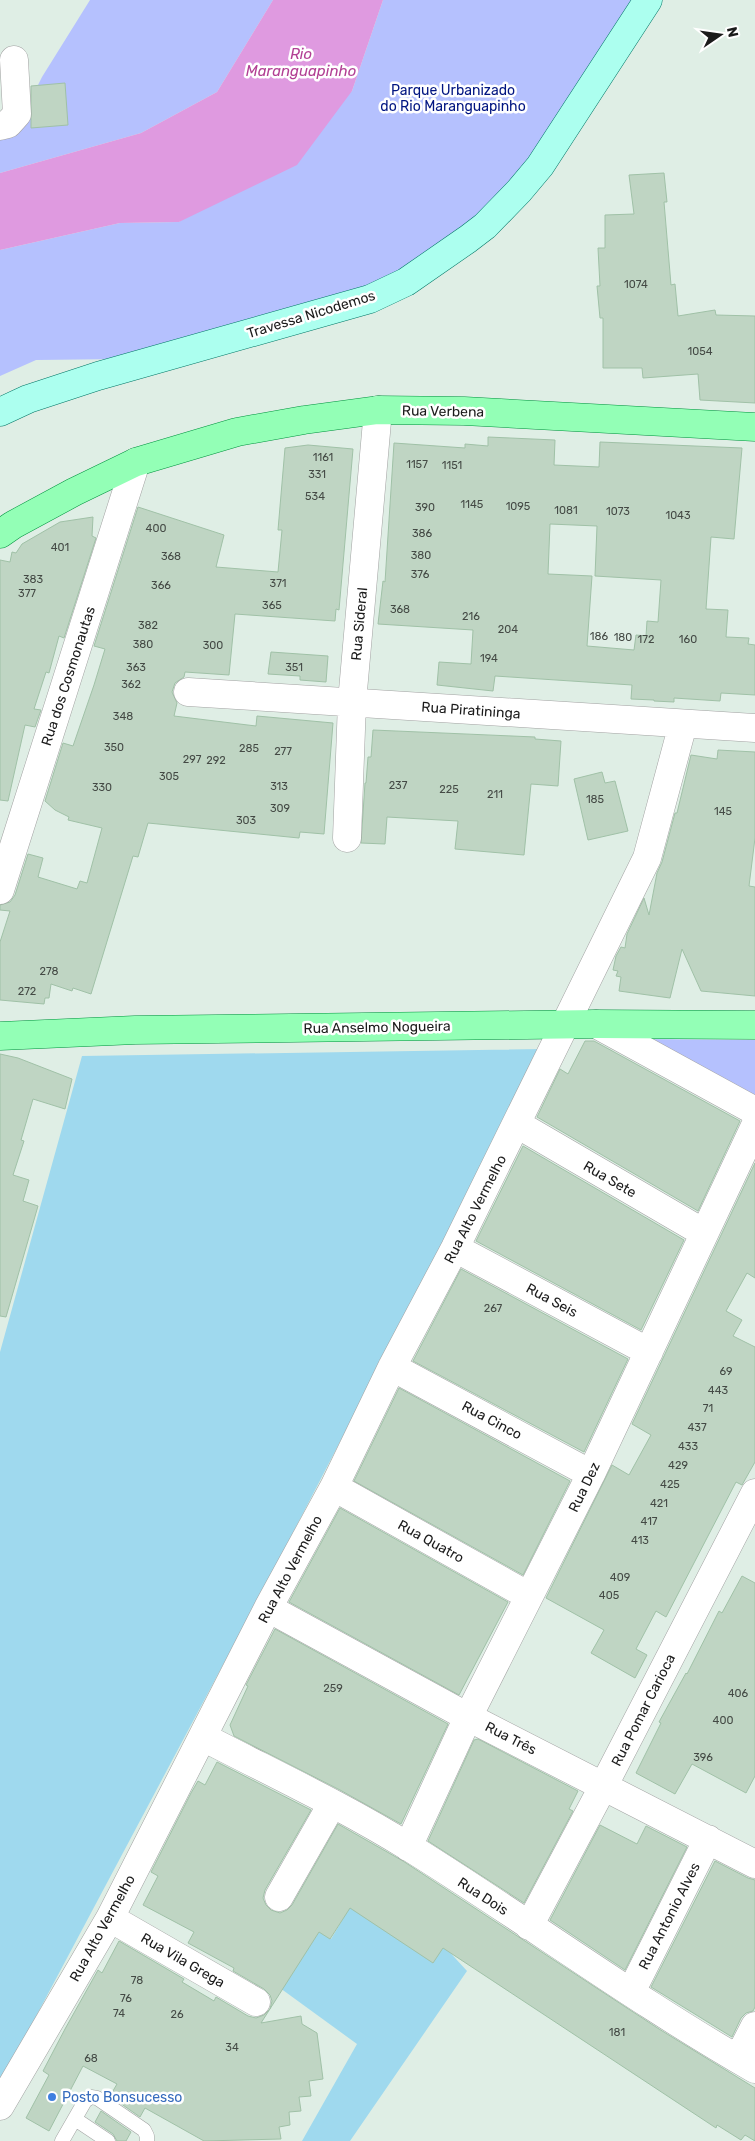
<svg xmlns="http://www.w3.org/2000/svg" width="755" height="2141" font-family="Rubik,sans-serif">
<rect width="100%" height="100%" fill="#dfeee5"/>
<path fill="#9fd9ee" d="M543 1049 283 1552 0 2084V1352L82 1056Z
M368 1898 428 1936 443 1949 445 1947 467 1971 350 2141H302L357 2044 280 1988 319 1932 331 1939 343 1919 332 1912Z"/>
<path fill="#b5c1fe" d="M90 0H273L217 92 141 133 0 173V134L25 111 42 77Z
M383 0H635L531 158 476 216 426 256 365 290 123 359 36 360 0 376V250L120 223 179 222 352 91Z
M639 1039 755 1040V1104Z"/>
<path fill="#df9ae0" d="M273 0H383L352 91 297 165 179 222 120 223 0 250V173L141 133 217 92Z"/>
<path fill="#bfd5c3" stroke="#a0c1a7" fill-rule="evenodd" d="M65 83 68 125 31 128V86Z
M664 173 667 202H664L671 285 675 284 678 316 715 310 716 315 755 316V403L700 400 698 374 643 378 642 368H603V318H600L597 286H600L598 248H605V215L634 214 629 175Z
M488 437 555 440 554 465 599 467 600 442 742 448 734 539 711 537 706 609 728 610 726 637 749 638 748 644 755 645V695L721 693 720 701 674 698V702L654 701V700L631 699 632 685 495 676 493 691 437 685 439 662 471 664 473 630 378 624 383 581 385 582 394 443 465 448V444L488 446ZM550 524 597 526 595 576 661 580 658 622 647 621 646 636 636 635 634 650 587 646 592 576 548 574Z
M308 445 353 449 339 610 336 609 335 621 235 614 229 675 185 672 184 677 175 683 172 692 177 703 174 716 256 726 257 716 333 723 324 834 300 832 299 838 148 823 138 857 133 856 91 994 73 988 72 991 51 984 49 998H45L44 1004 0 1000V942L10 911 0 910V905L10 902 15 895 28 854 43 858 38 877 77 889 80 881 87 883 102 828 68 820 69 817 55 810 45 801 63 743 73 746 94 685 105 649 94 646 138 507 224 535 216 567 278 572 282 530H278L285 448Z
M93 517 92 536 96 538 64 638 59 636 49 673 46 672 34 709 41 710 35 727 25 725 8 801 0 800V560L10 562 12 552 16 553 22 544 60 522Z
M271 652 328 656 326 682 300 680V676L268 674Z
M373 730 535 737V739L561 741 558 786 531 784 524 855 455 849 458 821 387 817 385 844 361 843 365 783H366L368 757H371Z
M718 750 755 752V838L749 886 755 887V996L701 991 682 949 670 998 619 991 621 977 616 976 618 971 613 970 616 956 621 947 625 948 627 934 644 898 649 915 657 873 662 862 675 813H677L691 755 717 759Z
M602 772 605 783 615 781 628 831 588 840 574 779Z
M585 1041H594L740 1121 698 1211 537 1117 560 1069 568 1074Z
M0 1054 18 1058 72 1079 65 1109 33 1099 21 1140 24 1141 13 1175 29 1180 23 1201 38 1206 6 1317 0 1316Z
M523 1146 684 1240 641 1330 476 1241Z
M755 1163V1278L747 1273 726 1311 742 1320 733 1336 755 1347V1462L742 1485 736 1482 666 1617 656 1611 636 1649 647 1655 635 1678 591 1653 604 1630 546 1598 612 1465 629 1475 651 1435 632 1424Z
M461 1269 628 1359 584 1452 413 1361Z
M399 1388 570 1481 523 1575 354 1481Z
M340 1508 508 1602 459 1695 289 1602Z
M742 1576 755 1583V1776L746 1793 692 1764 675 1794 636 1773 661 1723 659 1722 686 1673 687 1674 719 1611 722 1613Z
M275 1629 448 1724 401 1824 340 1790 234 1736 230 1725 248 1686 246 1685Z
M478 1739 578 1791 569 1809 573 1811 524 1903 428 1841 474 1740Z
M217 1762 311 1810 265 1890 263 1898 266 1905 271 1910 280 1913 287 1910 292 1905 338 1824 403 1861 659 2029 755 2088V2141L745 2135 741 2140 717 2125 716 2128 443 1948 433 1963 350 1908 330 1939 319 1932 261 2023 301 2016 302 2024 317 2033 323 2079 309 2081 311 2096 299 2097 301 2111 289 2112 290 2125 279 2127 281 2139 204 2141 145 2108 140 2117 110 2096 117 2084 83 2066 49 2131 26 2118 49 2075 43 2071 65 2029 98 1970 102 1973 119 1941 184 1979 182 1982 214 2001 216 1997 248 2016 256 2018 264 2015 270 2009 272 2001 270 1995 264 1989 233 1971 234 1968 188 1943 194 1932 143 1905 158 1876 151 1872 191 1793 198 1781 205 1785Z
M600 1825 637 1844 646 1826 687 1847 625 1970 550 1920Z
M715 1861 748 1878 755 1880V2007L753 2011 746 2013 741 2018 732 2037 651 1987Z
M101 2111 131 2132 126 2141H117L113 2134 95 2122Z"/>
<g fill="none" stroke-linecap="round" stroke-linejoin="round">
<defs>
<path id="lane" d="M75 2119 108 2141
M62 2141 85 2101 91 2097 97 2098 144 2130 147 2136V2141"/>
<path id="street" d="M0 126 8 124 17 114 14 60
M188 692 755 728
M347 838 352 702 378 410
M0 890 136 462
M596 1024 755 1111
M517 1124 704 1233
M455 1248 649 1352
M392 1367 591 1474
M334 1487 529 1596
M268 1608 468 1717 755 1864
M203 1737C272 1773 343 1806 409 1847 525 1919 636 2001 755 2069
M408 1847 468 1717 591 1474 755 1126
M279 1897 332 1804
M110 1918 256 2002
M529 1926 604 1785 755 1493
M631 1992 708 1839
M738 2059 755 2026
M0 2106 110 1918 268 1608 334 1487 392 1367 455 1248 647 858 683 724"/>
<path id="secondary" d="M0 412 28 399 98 376 370 299 406 282 468 239 485 226 519 191 540 166 648 0"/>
<path id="primary" d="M0 534 13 525 74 492 136 462 237 432 304 420 378 410 464 411 755 427
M0 1036 135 1030 596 1024 755 1025"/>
</defs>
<use href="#lane" stroke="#a2a2a2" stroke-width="15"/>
<use href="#street" stroke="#a2a2a2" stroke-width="29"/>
<use href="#secondary" stroke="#007464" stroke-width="29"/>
<use href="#primary" stroke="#00923e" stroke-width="29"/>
<use href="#lane" stroke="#fff" stroke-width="14"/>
<use href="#street" stroke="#fff" stroke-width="28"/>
<use href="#secondary" stroke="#acffef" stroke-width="28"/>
<use href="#primary" stroke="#93ffb6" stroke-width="28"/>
</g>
<circle fill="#3f7fe0" stroke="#fff" stroke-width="2" cx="52" cy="2097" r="5"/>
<g text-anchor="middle" stroke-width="5" stroke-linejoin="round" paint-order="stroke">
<g font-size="11" fill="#444a45">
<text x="636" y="288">1074</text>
<text x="700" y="355">1054</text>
<text x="323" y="461">1161</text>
<text x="417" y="468">1157</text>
<text x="452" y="469">1151</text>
<text x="317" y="478">331</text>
<text x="315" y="500">534</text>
<text x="472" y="508">1145</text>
<text x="518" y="510">1095</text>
<text x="425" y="511">390</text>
<text x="566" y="514">1081</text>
<text x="618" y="515">1073</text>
<text x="678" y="519">1043</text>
<text x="156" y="532">400</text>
<text x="422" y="537">386</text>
<text x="60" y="551">401</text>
<text x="421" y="559">380</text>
<text x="171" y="560">368</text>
<text x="420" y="578">376</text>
<text x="33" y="583">383</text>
<text x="278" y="587">371</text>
<text x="161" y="589">366</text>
<text x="27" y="597">377</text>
<text x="272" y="609">365</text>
<text x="400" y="613">368</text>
<text x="471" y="620">216</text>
<text x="148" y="629">382</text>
<text x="508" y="633">204</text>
<text x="599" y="640">186</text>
<text x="623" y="641">180</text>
<text x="646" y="643">172</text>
<text x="688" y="643">160</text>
<text x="143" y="648">380</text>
<text x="213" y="649">300</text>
<text x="489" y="662">194</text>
<text x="136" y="671">363</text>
<text x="294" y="671">351</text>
<text x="131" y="688">362</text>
<text x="123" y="720">348</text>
<text x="114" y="751">350</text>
<text x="249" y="752">285</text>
<text x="283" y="755">277</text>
<text x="192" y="763">297</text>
<text x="216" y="764">292</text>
<text x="169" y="780">305</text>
<text x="398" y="789">237</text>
<text x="279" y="790">313</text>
<text x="102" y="791">330</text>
<text x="449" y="793">225</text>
<text x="495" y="798">211</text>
<text x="595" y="803">185</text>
<text x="280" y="812">309</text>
<text x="723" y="815">145</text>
<text x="246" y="824">303</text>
<text x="49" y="975">278</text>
<text x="27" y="995">272</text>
<text x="493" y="1312">267</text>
<text x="726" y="1375">69</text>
<text x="718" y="1394">443</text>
<text x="708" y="1412">71</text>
<text x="697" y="1431">437</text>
<text x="688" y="1450">433</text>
<text x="678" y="1469">429</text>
<text x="670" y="1488">425</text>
<text x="659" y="1507">421</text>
<text x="649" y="1525">417</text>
<text x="640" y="1544">413</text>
<text x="620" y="1581">409</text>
<text x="609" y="1599">405</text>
<text x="333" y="1692">259</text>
<text x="738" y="1697">406</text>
<text x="723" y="1724">400</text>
<text x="703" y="1761">396</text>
<text x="137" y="1984">78</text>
<text x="126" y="2002">76</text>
<text x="119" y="2017">74</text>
<text x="177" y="2018">26</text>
<text x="617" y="2036">181</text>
<text x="232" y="2051">34</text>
<text x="91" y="2062">68</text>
</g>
<g font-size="14" fill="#011581" stroke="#fff">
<text x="453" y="95">Parque Urbanizado<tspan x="453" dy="16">do Rio Maranguapinho</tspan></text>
</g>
<g font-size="14" fill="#1b1b1b" stroke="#fff">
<text transform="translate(311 314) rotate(-17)" y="5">Travessa Nicodemos</text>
<text transform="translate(443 411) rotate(1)" y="5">Rua Verbena</text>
<text transform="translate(359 624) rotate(-85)" y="5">Rua Sideral</text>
<text transform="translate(68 676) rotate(-72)" y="5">Rua dos Cosmonautas</text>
<text transform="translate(471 710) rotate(4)" y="5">Rua Piratininga</text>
<text transform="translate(377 1027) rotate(-1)" y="5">Rua Anselmo Nogueira</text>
<text transform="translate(610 1179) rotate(30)" y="5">Rua Sete</text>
<text transform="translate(475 1209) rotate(-63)" y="5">Rua Alto Vermelho</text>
<text transform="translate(552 1300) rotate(28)" y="5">Rua Seis</text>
<text transform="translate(492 1420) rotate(28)" y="5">Rua Cinco</text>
<text transform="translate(584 1487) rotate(-64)" y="5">Rua Dez</text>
<text transform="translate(431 1541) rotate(29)" y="5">Rua Quatro</text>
<text transform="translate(290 1569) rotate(-62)" y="5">Rua Alto Vermelho</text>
<text transform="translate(643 1710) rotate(-63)" y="5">Rua Pomar Carioca</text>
<text transform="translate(511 1738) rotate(27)" y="5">Rua Três</text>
<text transform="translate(483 1896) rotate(33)" y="5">Rua Dois</text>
<text transform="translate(669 1916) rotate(-63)" y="5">Rua Antonio Alves</text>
<text transform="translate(102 1928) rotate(-61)" y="5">Rua Alto Vermelho</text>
<text transform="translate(183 1960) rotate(30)" y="5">Rua Vila Grega</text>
</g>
<g font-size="14" fill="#366cbe" stroke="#fff" text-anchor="start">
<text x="62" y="2102">Posto Bonsucesso</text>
</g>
<g font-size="15" font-style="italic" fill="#b24094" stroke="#fff">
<text x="301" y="59">Rio<tspan x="301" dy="17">Maranguapinho</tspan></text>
</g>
</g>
<g transform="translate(720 35) rotate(77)" stroke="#ffffff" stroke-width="4" paint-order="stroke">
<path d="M0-4L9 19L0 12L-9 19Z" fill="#1b1b1b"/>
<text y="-8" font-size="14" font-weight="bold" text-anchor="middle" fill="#1b1b1b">N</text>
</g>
</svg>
